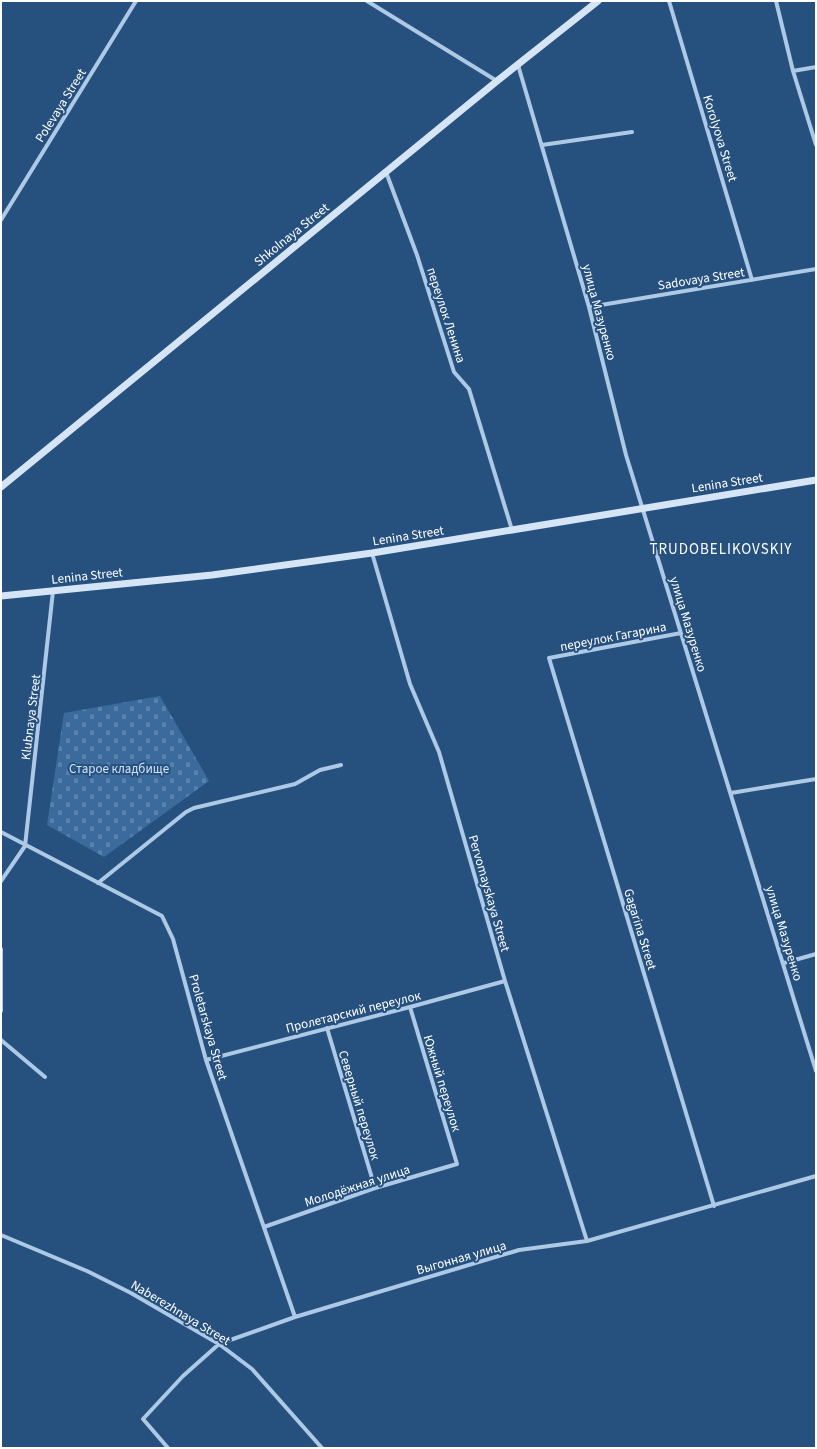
<svg xmlns="http://www.w3.org/2000/svg" width="817" height="1449" font-family="'Source Sans 3',sans-serif">
<defs>
<pattern id="cemetery-stones" width="16" height="16" patternUnits="userSpaceOnUse"><rect width="16" height="16" fill="#3b6b9d"/><path d="M2 7V4a2 2 0 0 1 4 0v3zM10 15v-3a2 2 0 0 1 4 0v3z" fill="#5881ac"/></pattern>
</defs>
<rect width="100%" height="100%" fill="#26517f"/>
<path fill="url(#cemetery-stones)" d="M160 696 209 781 104 857 47 825 64 713Z"/>
<g fill="none" stroke-linecap="round" stroke-linejoin="round">
<path stroke="#adc9e6" stroke-width="4" d="M367 1 497 81
M669 1 752 280
M776 1 793 71 816 145
M518 65 589 307 626 455 816 1071
M793 71 816 67
M542 145 632 132
M386 172 417 255 454 372 469 389 512 530
M1 220 136 1
M589 307 816 269
M372 553 410 684 439 752 505 981 587 1241
M681 633 549 658 714 1206
M731 793 816 779
M1 832 162 916 173 939 206 1060 295 1317
M1 881 25 846 53 591
M98 883 186 812 194 808 295 784 320 770 341 765
M1 949V1011
M784 963 816 954
M327 1028 375 1188
M1 1040 45 1077
M206 1060 410 1007 505 981
M264 1227 375 1188 457 1164 410 1007
M1 1235 87 1271 131 1293 219 1344 252 1369 322 1448
M168 1448 143 1419 183 1376 219 1344 295 1317 519 1250 587 1241 816 1176"/>
<path stroke="#d6e5f5" stroke-width="7" d="M1 487 497 81 598 1
M1 596 212 575 372 553 816 480"/>
</g>
<g text-anchor="middle" stroke-width="4" stroke-linejoin="round" paint-order="stroke">
<g font-size="13" fill="#fff" stroke="#26517f">
<text transform="translate(60 105) rotate(-58)" y="5">Polevaya Street</text>
<text transform="translate(721 138) rotate(73)" y="5">Korolyova Street</text>
<text transform="translate(291 234) rotate(-39)" y="5">Shkolnaya Street</text>
<text transform="translate(701 278) rotate(-9)" y="5">Sadovaya Street</text>
<text transform="translate(600 312) rotate(75)" y="5">улица Мазуренко</text>
<text transform="translate(447 315) rotate(72)" y="5">переулок Ленина</text>
<text transform="translate(727 482) rotate(-9)" y="5">Lenina Street</text>
<text transform="translate(408 535) rotate(-9)" y="5">Lenina Street</text>
<text transform="translate(87 575) rotate(-6)" y="5">Lenina Street</text>
<text transform="translate(689 624) rotate(73)" y="5">улица Мазуренко</text>
<text transform="translate(613 636) rotate(-11)" y="5">переулок Гагарина</text>
<text transform="translate(30 717) rotate(-83)" y="5">Klubnaya Street</text>
<text transform="translate(490 893) rotate(74)" y="5">Pervomayskaya Street</text>
<text transform="translate(641 929) rotate(73)" y="5">Gagarina Street</text>
<text transform="translate(785 933) rotate(73)" y="5">улица Мазуренко</text>
<text transform="translate(353 1011) rotate(-14)" y="5">Пролетарский переулок</text>
<text transform="translate(209 1027) rotate(74)" y="5">Proletarskaya Street</text>
<text transform="translate(443 1083) rotate(73)" y="5">Южный переулок</text>
<text transform="translate(360 1105) rotate(73)" y="5">Северный переулок</text>
<text transform="translate(357 1185) rotate(-18)" y="5">Молодёжная улица</text>
<text transform="translate(461 1257) rotate(-16)" y="5">Выгонная улица</text>
<text transform="translate(181 1312) rotate(31)" y="5">Naberezhnaya Street</text>
</g>
<g font-size="13" fill="#d0e2f5" stroke="#26517f">
<text x="119" y="773">Старое кладбище</text>
</g>
<g font-size="15" letter-spacing="1" fill="#fff" stroke="#26517f">
<text x="721" y="554">TRUDOBELIKOVSKIY</text>
</g>
</g>
<rect width="817" height="1449" fill="none" stroke="#ffffff" stroke-width="4"/>
</svg>
